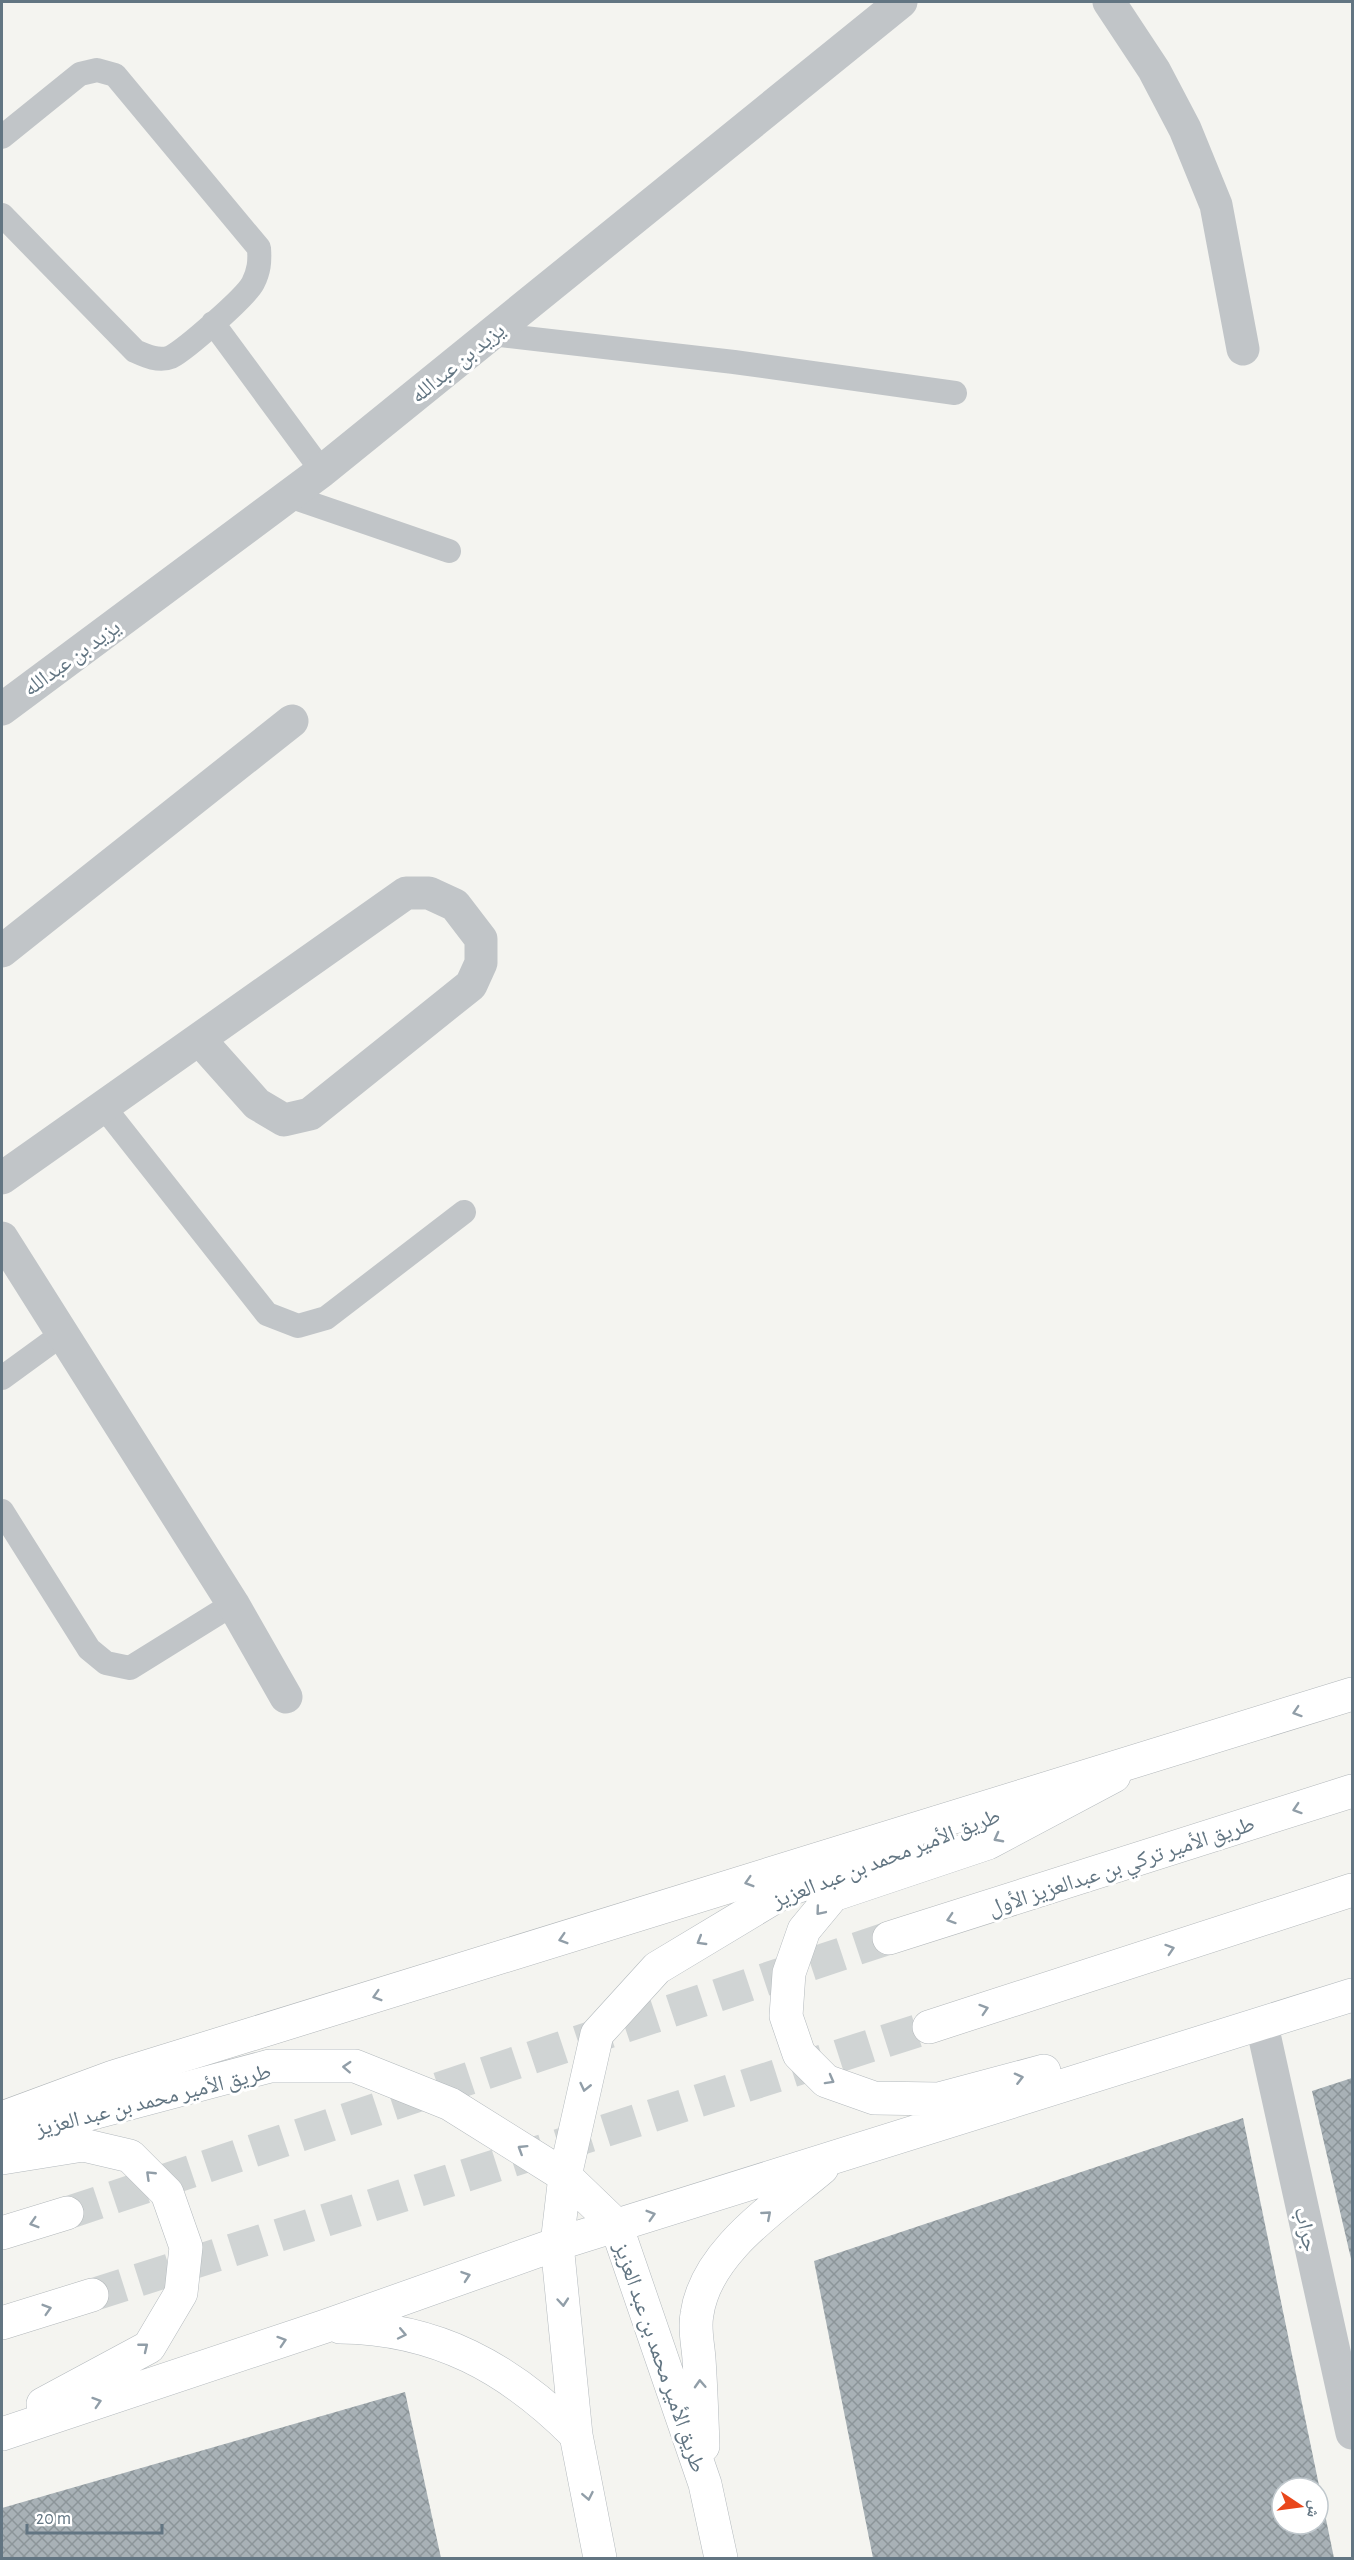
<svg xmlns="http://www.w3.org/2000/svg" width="1354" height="2560" font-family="'Alegreya Sans','Noto Naskh Arabic',sans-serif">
<defs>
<pattern id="building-cross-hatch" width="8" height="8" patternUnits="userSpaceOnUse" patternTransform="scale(1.5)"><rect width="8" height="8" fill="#a8b1b6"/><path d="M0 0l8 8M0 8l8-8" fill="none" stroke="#8c9599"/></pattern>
</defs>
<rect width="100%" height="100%" fill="#f4f4f0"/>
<path fill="url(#building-cross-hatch)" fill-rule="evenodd" d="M1352 2078V2263L1312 2091Z
M1243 2118 1334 2558H873L814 2261ZM1282 2488H1318V2524H1282Z
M405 2392 441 2558H2V2508Z"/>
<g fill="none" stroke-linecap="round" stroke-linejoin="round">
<path stroke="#d0d4d4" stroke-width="33" stroke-dasharray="33 16" stroke-linecap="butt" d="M67 2213 889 1938
M92 2295 929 2027"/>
<defs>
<path id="secondary" d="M1044 2071 939 2099 874 2098 826 2081 799 2054 786 2016 789 1973 804 1930 833 1895 988 1843 1114 1776
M2 2137 270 2066H355L450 2104 565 2176 616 2225 705 2484 721 2558
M2 2158 83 2145 130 2156 167 2193 186 2247 181 2293 149 2347 43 2404
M340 2327C437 2328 509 2368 576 2435
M2 2434 323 2327 557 2244 1352 1995
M703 2446C702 2417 701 2388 699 2359 698 2344 694 2329 697 2314 706 2251 776 2207 822 2168
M600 2558 576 2435 557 2244 565 2176 597 2034 657 1968 785 1891 907 1847"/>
<path id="primary" d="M889 1938 1352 1791
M929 2027 1352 1890
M2 2118 113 2077 1352 1694
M2 2233 67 2213
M2 2323 92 2295"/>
</defs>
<use href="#secondary" stroke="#b3b9bd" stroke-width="34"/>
<use href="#primary" stroke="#b2b7ba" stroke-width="34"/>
<path stroke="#c1c5c8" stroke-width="24" d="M2 137 80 74 97 70 115 75 259 248C260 262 259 271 253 283 246 297 186 349 171 357 159 362 146 356 135 351L2 215
M213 323 322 471
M491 334 734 362 955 393
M289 496 449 551
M103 1106 267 1314 298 1326 326 1318 464 1212
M2 1378 61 1335
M2 1511 89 1649 106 1663 130 1668 233 1604"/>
<path stroke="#c1c5c8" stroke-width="33" d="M1109 2 1154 70 1185 129 1216 205 1243 349
M2 709 322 471 901 2
M2 951 292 721
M2 1178 406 893H429L455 905 481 939V963L471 985 310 1114 284 1120 257 1104 199 1039
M2 1238 233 1604 286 1697
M1262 2025 1352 2433"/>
<use href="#secondary" stroke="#fff" stroke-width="33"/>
<use href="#primary" stroke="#fff" stroke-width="33"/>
</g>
<defs><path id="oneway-chevron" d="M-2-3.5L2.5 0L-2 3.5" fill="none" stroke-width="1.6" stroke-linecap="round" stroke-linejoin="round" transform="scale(1.5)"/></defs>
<g stroke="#919ea8">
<use href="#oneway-chevron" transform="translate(1297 1712) rotate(162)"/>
<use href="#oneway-chevron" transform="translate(1297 1809) rotate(162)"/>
<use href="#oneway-chevron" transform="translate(998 1838) rotate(152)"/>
<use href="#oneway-chevron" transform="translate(749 1882) rotate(163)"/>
<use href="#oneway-chevron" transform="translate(820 1911) rotate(130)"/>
<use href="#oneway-chevron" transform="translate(951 1919) rotate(162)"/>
<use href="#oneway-chevron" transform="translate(563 1939) rotate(163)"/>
<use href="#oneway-chevron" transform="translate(701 1941) rotate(149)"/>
<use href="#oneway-chevron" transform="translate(1170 1949) rotate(-18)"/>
<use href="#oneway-chevron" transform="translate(377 1996) rotate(163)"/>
<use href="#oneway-chevron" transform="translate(984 2009) rotate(-18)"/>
<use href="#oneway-chevron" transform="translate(347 2067) rotate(-177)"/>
<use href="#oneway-chevron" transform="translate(1019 2078) rotate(-14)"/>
<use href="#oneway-chevron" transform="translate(830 2080) rotate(29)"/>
<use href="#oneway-chevron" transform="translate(585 2087) rotate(103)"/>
<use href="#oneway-chevron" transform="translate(522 2149) rotate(-148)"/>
<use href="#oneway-chevron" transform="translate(150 2175) rotate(-136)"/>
<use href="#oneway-chevron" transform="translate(651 2215) rotate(-17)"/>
<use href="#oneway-chevron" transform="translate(767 2215) rotate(-41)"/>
<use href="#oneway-chevron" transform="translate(34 2223) rotate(163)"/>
<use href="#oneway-chevron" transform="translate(466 2276) rotate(-19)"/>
<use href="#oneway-chevron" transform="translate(563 2302) rotate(85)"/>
<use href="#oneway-chevron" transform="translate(47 2309) rotate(-17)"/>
<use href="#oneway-chevron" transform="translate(402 2334) rotate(12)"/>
<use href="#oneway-chevron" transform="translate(282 2341) rotate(-18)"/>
<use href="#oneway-chevron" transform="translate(144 2347) rotate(-39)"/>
<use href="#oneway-chevron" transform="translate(700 2384) rotate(-93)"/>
<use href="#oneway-chevron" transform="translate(97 2402) rotate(-18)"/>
<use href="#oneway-chevron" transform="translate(588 2496) rotate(79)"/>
</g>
<g text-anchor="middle" stroke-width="6" stroke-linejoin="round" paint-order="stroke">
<g font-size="22" fill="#627582" stroke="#fff">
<text transform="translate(457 362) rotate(-39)" y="8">يزيد بن عبدالله</text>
<text transform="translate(71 657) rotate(-36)" y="8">يزيد بن عبدالله</text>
<text transform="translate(886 1857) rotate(-21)" y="8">طريق الأمير محمد بن عبد العزيز</text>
<text transform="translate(1121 1865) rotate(-18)" y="8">طريق الأمير تركي بن عبدالعزيز الأول</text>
<text transform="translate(153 2099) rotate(-14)" y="8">طريق الأمير محمد بن عبد العزيز</text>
<text transform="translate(1307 2229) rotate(77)" y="8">جراب</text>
<text transform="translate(661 2357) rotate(71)" y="8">طريق الأمير محمد بن عبد العزيز</text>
</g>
</g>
<rect width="1354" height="2560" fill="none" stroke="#627582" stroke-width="6"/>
<g transform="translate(1300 2506) rotate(103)"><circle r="28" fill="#ffffff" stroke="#c0c8cd" stroke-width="1.5"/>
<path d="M0-4.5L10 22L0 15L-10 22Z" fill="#e9471b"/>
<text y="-9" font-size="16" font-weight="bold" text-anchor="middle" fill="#627582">ش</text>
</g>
<path d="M27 2524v9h135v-9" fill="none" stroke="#627582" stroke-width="3"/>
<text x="36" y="2524" font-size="18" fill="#627582" stroke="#ffffff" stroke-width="4.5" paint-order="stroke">20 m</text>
</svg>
